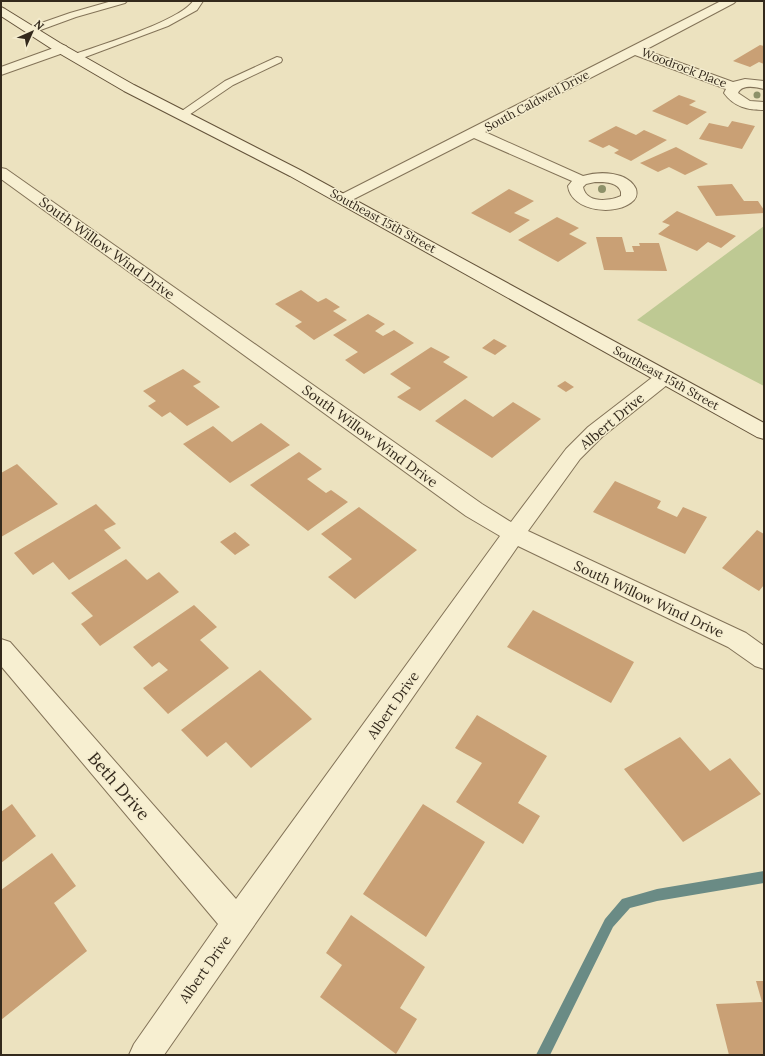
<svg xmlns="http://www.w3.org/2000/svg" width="765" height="1056" font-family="Lora,serif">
<rect width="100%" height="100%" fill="#ece2bf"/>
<path fill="#bec993" d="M764 226V386L637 320Z"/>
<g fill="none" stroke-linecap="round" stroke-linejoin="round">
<path fill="#6a8b85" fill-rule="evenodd" d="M764 871V883L657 901 630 908 613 927 550 1055H536L605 919 622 899 657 889Z"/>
</g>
<path fill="#c9a075" d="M760 45 764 46V64L759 62 750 67 733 61Z
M679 95 696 101 689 105 707 112 687 125 652 111Z
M732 121 755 126 742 149 699 139 709 123 728 127Z
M616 126 636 135 644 130 667 140 631 161 614 153 619 150 609 145 603 148 588 141Z
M676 147 708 164 685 175 669 167 658 172 640 163Z
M732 184 744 201H758L764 210V213L716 216 697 186Z
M509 189 534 201 514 213 530 220 510 233 471 213Z
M677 211 736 236 721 248 708 242 697 251 658 234 670 225 662 222Z
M557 217 579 228 569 234 587 243 558 262 518 240Z
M596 237H622L626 252H634L632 246H640L639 243H659L667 271 604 270Z
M301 290 318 302 326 298 340 307 333 311 347 320 314 340 295 326 302 322 275 304Z
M368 314 385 324 375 331 383 336 394 330 414 343 364 374 345 360 358 352 333 335Z
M494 339 507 346 495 355 482 348Z
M431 347 450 357 443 362 468 377 420 411 397 397 411 388 390 374Z
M183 369 201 382 193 386 220 407 187 426 170 412 162 417 148 406 156 401 143 391Z
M565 381 574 387 566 392 557 386Z
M465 399 493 417 513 402 541 419 492 458 435 421Z
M261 423 290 445 230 483 183 444 213 426 232 442Z
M299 452 322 469 307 479 326 493 331 490 348 502 308 531 250 485Z
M17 464 58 504 1 537V473Z
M615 481 661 501 657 508 677 517 683 507 707 517 685 554 593 512Z
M96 504 116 524 104 530 121 548 69 580 53 562 33 575 14 553Z
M359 507 417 550 355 599 328 577 352 559 321 534Z
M757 530 764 534V585L759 591 722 568Z
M235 532 250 545 235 555 220 542Z
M126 559 147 580 159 572 179 592 100 646 81 624 93 616 71 593Z
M194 605 217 627 200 640 229 668 168 714 143 688 168 670 159 662 152 667 133 647Z
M533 610 634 662 611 703 507 647Z
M260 670 312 719 251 768 226 742 207 757 181 730Z
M477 715 547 756 518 803 540 816 523 844 456 802 482 763 455 748Z
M680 737 710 771 730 758 761 794 683 842 624 769Z
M12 804 36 836 1 863V812Z
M423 804 485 842 426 937 363 894Z
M52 853 76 886 54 903 87 951 1 1020V890Z
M351 915 425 967 400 1008 417 1019 396 1054 320 997 342 965 326 953Z
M756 981H764V1055H729L716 1004 762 1002Z"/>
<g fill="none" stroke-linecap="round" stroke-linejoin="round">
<defs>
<path id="service" d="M112 1H127L125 3 76 17 35 32H27L26 30 27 28 70 13Z
M193 1H203L197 10 168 26 80 59H72L71 57 72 55C98 46 180 21 193 1Z
M277 57 281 58 282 60 281 62 233 85 186 117H178L176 115 225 81Z"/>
<path id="minor" d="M721 1H736L734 3 645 50 733 82 745 79 764 81V89C756 87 742 84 738 93L750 101 764 102V110C748 110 734 107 724 93L726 89 635 55 485 132 583 176C599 171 628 171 636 189 637 193 637 197 634 200 618 217 571 212 568 186L572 181 474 138 348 202 343 204 338 202 335 199 338 196ZM595 182C605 182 618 182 621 192V196C610 201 586 204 583 187L586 184Z
M62 45 66 46 68 49 66 52 1 75V67Z
M1 168 6 169 482 504 511 522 566 449 588 427 658 373 665 371 672 373 675 377 672 381 602 437 580 459 528 531 746 633 764 646V669L755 666 728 647 518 546 164 1055H129L134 1044 218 924 1 666V639L10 642 236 899 500 536 466 516 1 179Z"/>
<path id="secondary" d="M1 7 5 9 60 43 134 85 300 170 764 423V439L757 437 290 176 124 91 52 49 1 16Z"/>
</defs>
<use href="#service" stroke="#837358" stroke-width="2"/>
<use href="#minor" stroke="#837358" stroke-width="2"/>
<use href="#secondary" stroke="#65543b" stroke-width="2"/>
<use href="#service" fill="#f7efd1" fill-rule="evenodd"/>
<use href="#minor" fill="#f7efd1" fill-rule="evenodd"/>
<use href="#secondary" fill="#f7efd1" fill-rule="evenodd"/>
</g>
<g fill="#8d9169">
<circle cx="757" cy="95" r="3.5"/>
<circle cx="602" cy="189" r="4"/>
</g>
<g text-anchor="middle" stroke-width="3" stroke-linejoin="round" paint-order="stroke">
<g font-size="12" fill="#33291c" stroke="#f4ecce">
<text transform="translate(684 68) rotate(21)" y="4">Woodrock Place</text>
<text transform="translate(537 101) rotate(-28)" y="4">South Caldwell Drive</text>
<text transform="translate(383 221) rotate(29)" y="4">Southeast 15th Street</text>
<text transform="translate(666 378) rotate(29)" y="4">Southeast 15th Street</text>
</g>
<g font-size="14" fill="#33291c" stroke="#f4ecce">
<text transform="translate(107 248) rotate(36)" y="5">South Willow Wind Drive</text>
<text transform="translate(612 421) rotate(-40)" y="5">Albert Drive</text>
<text transform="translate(370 436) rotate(36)" y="5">South Willow Wind Drive</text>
<text transform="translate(649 599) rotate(25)" y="5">South Willow Wind Drive</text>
<text transform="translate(393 705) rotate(-55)" y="5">Albert Drive</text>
<text transform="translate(205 969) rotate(-55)" y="5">Albert Drive</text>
</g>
<g font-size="17" fill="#33291c" stroke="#f4ecce">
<text transform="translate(119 786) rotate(49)" y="6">Beth Drive</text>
</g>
</g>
<rect width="765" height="1056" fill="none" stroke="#33291c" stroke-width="4"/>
<g transform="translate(32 32) rotate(45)" stroke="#f4ecce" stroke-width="3" paint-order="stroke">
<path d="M0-3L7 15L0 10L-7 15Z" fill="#33291c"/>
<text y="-6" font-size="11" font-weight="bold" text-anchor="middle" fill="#33291c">N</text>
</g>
</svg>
